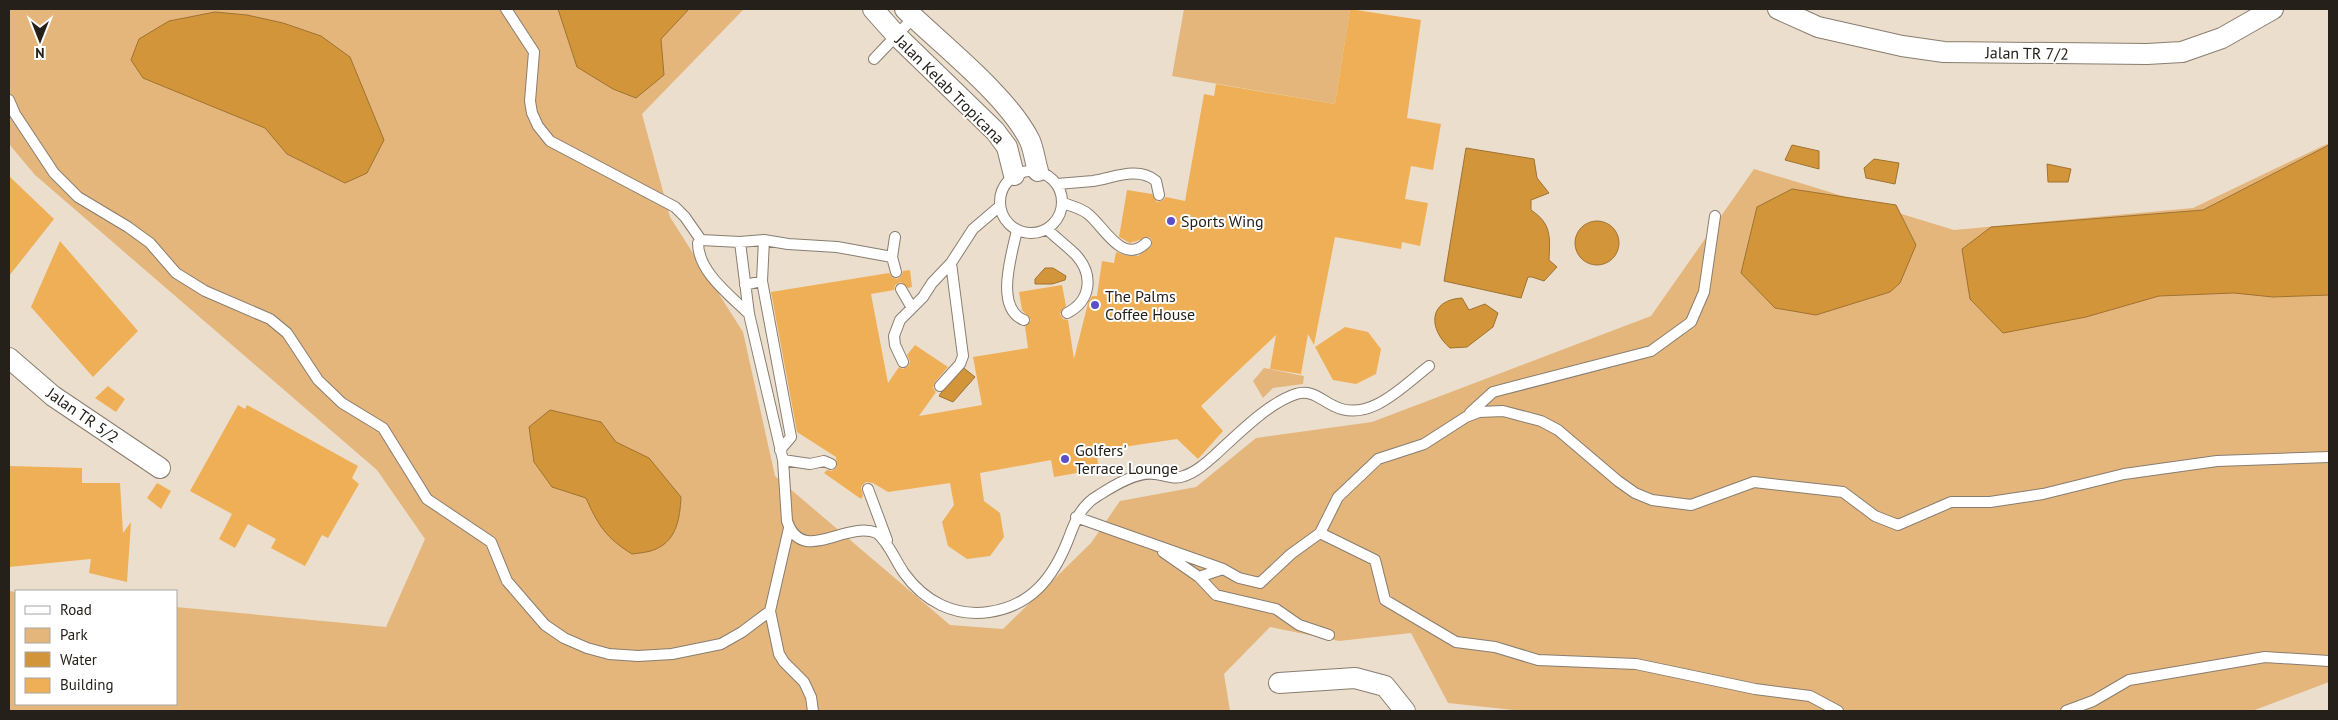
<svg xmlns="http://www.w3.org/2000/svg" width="2338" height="720" font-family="'PT Sans',sans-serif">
<rect width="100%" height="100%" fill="#ebdecd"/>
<path fill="#e4b67c" d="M9 9H744L642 114 670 217 743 332 775 476 950 625 1003 629 1091 543 1120 501 1196 487 1256 438 1372 422 1651 316 1754 169 1954 230 2193 208 2329 143V682L2252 711H1523L1448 703 1411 633 1339 641 1270 627 1224 674 1230 711H9V591L16 592V704H176V607L386 627 425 539 377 470 35 175 9 144Z
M1184 9H1350L1335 104 1172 76Z
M1264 368 1304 376 1303 384 1273 388 1263 398 1253 381Z"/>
<path fill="#d3953a" stroke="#9f7230" d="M558 9H689L661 39 664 75 636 98 613 89 577 67Z
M215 12 247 15 283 23 321 36 350 57 384 140 367 173 345 183 287 154 265 128 143 78 131 60 139 39 169 21Z
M1792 145 1819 151V169L1785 160Z
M2329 145V295L2273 297 2234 293 2159 296 2086 317 2003 333 1970 299 1962 249 1991 227 2203 210Z
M1466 148 1534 159 1537 178 1549 193 1531 200V210C1552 224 1550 237 1549 260L1557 267 1544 281 1532 277H1528L1521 298 1444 281Z
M1874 159 1899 163 1895 184 1866 178 1864 168Z
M2047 164 2071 169 2068 182H2048Z
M1792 189 1896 205 1916 245 1900 283 1890 292 1816 315 1775 308 1741 273 1757 207Z
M1575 243a22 22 0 1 1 44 0a22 22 0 1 1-44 0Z
M1045 268H1053L1066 276 1065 280 1052 284H1035V279Z
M1462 298 1469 310 1485 304 1498 313 1493 327 1467 347 1450 348C1428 329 1428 300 1462 298Z
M960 365 975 377 953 402 939 396Z
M550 410 601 422 616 442 649 458 681 497C680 517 677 540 656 549 650 552 640 553 632 554 606 538 598 525 586 498L552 487 534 462 529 427Z"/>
<path fill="#efaf57" d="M1350 9 1421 20 1407 118 1441 124 1433 170 1411 166 1405 199 1428 203 1420 246 1402 242 1401 249 1335 237 1314 345 1308 334 1301 374 1270 369 1276 335 1201 406 1223 431 1198 459 1177 439 1096 451 1099 469 1054 477 1051 460 980 473 984 501 1000 513 1004 537 990 556 967 559 948 546 942 522 954 505 950 483 888 492 873 483 866 482 861 487 863 496 861 499 824 473 827 470 832 471 837 467 836 457 797 432 771 292 889 273 892 277 897 279 901 276 903 271 910 270 912 287 908 288 901 282 895 285 894 290 871 294 888 383 899 367 903 369 908 366 910 362 907 355 915 345 948 367 935 382 933 388 936 392 919 416 982 405 973 357 1028 348 1025 327 1031 320 1022 310 1019 292 1062 285 1066 306 1060 314 1063 319 1068 320 1074 359 1088 303 1092 296H1097L1102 261 1114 263 1116 252 1127 256H1138L1152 246V240L1149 237 1130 243 1119 237 1127 190 1152 194 1157 202 1163 200 1166 197 1185 201 1204 94 1214 96 1216 84 1335 104Z
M9 176 54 219 9 276Z
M60 241 138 331 93 377 31 307Z
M1345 327 1368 332 1381 349 1376 374 1356 384 1333 380 1315 347Z
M108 386 125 399 116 412 95 398Z
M238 405 245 409 247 405 358 466 352 478 359 484 328 538 322 535 305 566 271 548 276 539 248 524 235 548 219 539 232 514 190 491Z
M9 466 82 468V483H120L123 533 131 522 127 582 89 573 91 559 9 567Z
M157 483 171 491 161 509 147 498Z"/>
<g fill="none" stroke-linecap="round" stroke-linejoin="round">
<defs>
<path id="lane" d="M506 9 534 52 530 101 532 113 538 126 550 141 675 207 685 217 701 240
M874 59 914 17
M9 100 15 114 54 173 78 197 128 227 150 243 176 273 205 291 270 319 287 333 318 380 342 403 383 428 427 499 491 542 507 581 545 625 564 638 587 648 609 654 638 656 672 654 721 644 742 632 770 611
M1000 202a31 31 0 1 1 62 0a31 31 0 1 1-62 0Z
M1057 184C1069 183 1081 182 1093 181 1113 178 1138 166 1156 181L1159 195
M1063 203C1071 206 1081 208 1088 214 1103 225 1122 266 1146 243
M1047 229C1056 238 1067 246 1076 255 1094 275 1091 301 1067 313
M1017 230C1012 254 994 308 1024 320
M895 237 892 257 896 272
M701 240 740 242 764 240 788 244 837 247 892 257
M701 240 698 243C698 272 731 296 749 314
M740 242 749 314 783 460 787 521C802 566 845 520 877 533 889 543 895 560 904 573 924 601 954 617 989 612 1031 606 1053 578 1068 540 1075 521 1081 505 1099 495 1113 486 1137 471 1155 474 1165 475 1174 480 1184 476 1196 472 1206 463 1215 455 1237 435 1268 403 1296 394 1312 389 1321 400 1334 406 1369 424 1404 385 1429 366
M762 281 764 240
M745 285 762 281 791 437 780 450
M901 289 912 308
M903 362 895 345 894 336 900 320 923 297 932 283 951 263 973 229 1000 206
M940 386 960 364 963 356 951 263
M1470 413 1493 392 1651 351 1691 322 1704 292 1715 216
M783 460 810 464 824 461 831 464
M868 489 887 540
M1076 517 1223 569 1239 578 1260 583 1291 554 1320 533 1338 497 1378 459 1424 444 1466 417 1479 412 1503 411 1541 421 1558 430 1618 481 1635 493 1652 500 1691 505 1754 482 1843 492 1875 516 1898 525 1951 502H1990L2043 494 2124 474 2217 461 2329 457
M789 528 770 611 779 654 784 662 804 682 811 697 813 711
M1320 533 1375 560 1385 600 1456 642 1495 647 1538 660 1636 664 1755 689 1810 696 1838 711
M1163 552 1199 577 1223 569
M1199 577 1216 595 1276 609 1299 625 1329 635
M2066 711 2093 701 2129 680 2265 657 2329 661"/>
<path id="street" d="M873 9 897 36 995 131 1007 147 1014 175
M905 9C942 45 1008 96 1030 141 1034 151 1035 161 1038 171
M1778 9 1818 27 1902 46 1944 52 2147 54 2182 52 2222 38 2273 9
M9 358 53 396 160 468
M1279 683 1355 678 1385 686 1405 711"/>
</defs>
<use href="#lane" stroke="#897d6f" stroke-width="12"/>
<use href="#street" stroke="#897d6f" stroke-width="22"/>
<use href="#lane" stroke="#fff" stroke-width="10"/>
<use href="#street" stroke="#fff" stroke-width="20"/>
</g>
<g fill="#5c4fc7" stroke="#fff" stroke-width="2">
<circle cx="1171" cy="221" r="5"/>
<circle cx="1095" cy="305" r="5"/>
<circle cx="1065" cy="459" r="5"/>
</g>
<g text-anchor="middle" stroke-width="4" stroke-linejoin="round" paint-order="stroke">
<g font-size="16" fill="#25201a" stroke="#fff">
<text transform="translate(2027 53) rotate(1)" y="6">Jalan TR 7/2</text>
<text transform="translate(950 89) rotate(45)" y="6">Jalan Kelab Tropicana</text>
<text transform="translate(83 415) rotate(35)" y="6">Jalan TR 5/2</text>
</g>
<g font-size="16" fill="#25201a" stroke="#fff" text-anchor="start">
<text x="1181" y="227">Sports Wing</text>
<text x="1105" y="302">The Palms<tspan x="1105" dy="18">Coffee House</tspan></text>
<text x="1075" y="456">Golfers'<tspan x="1075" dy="18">Terrace Lounge</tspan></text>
</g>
</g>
<rect width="2338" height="720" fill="none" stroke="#25201a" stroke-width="20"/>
<rect x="15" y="590" width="162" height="115" fill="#ffffff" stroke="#a8a6a3"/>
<rect x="25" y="606" width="25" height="8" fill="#ffffff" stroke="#a8a6a3"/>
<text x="60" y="615" font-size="15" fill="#25201a">Road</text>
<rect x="25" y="628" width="25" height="15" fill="#e4b67c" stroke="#a8a6a3"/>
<text x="60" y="640" font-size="15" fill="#25201a">Park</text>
<rect x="25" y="652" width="25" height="15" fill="#d3953a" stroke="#a8a6a3"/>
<text x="60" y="665" font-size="15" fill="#25201a">Water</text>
<rect x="25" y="678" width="25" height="15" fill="#efaf57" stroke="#a8a6a3"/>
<text x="60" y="690" font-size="15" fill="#25201a">Building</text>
<g transform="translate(40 40) rotate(180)" stroke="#ffffff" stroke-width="4" paint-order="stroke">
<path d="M0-4L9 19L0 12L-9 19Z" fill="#25201a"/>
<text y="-8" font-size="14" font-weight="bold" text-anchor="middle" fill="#25201a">N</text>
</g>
</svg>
